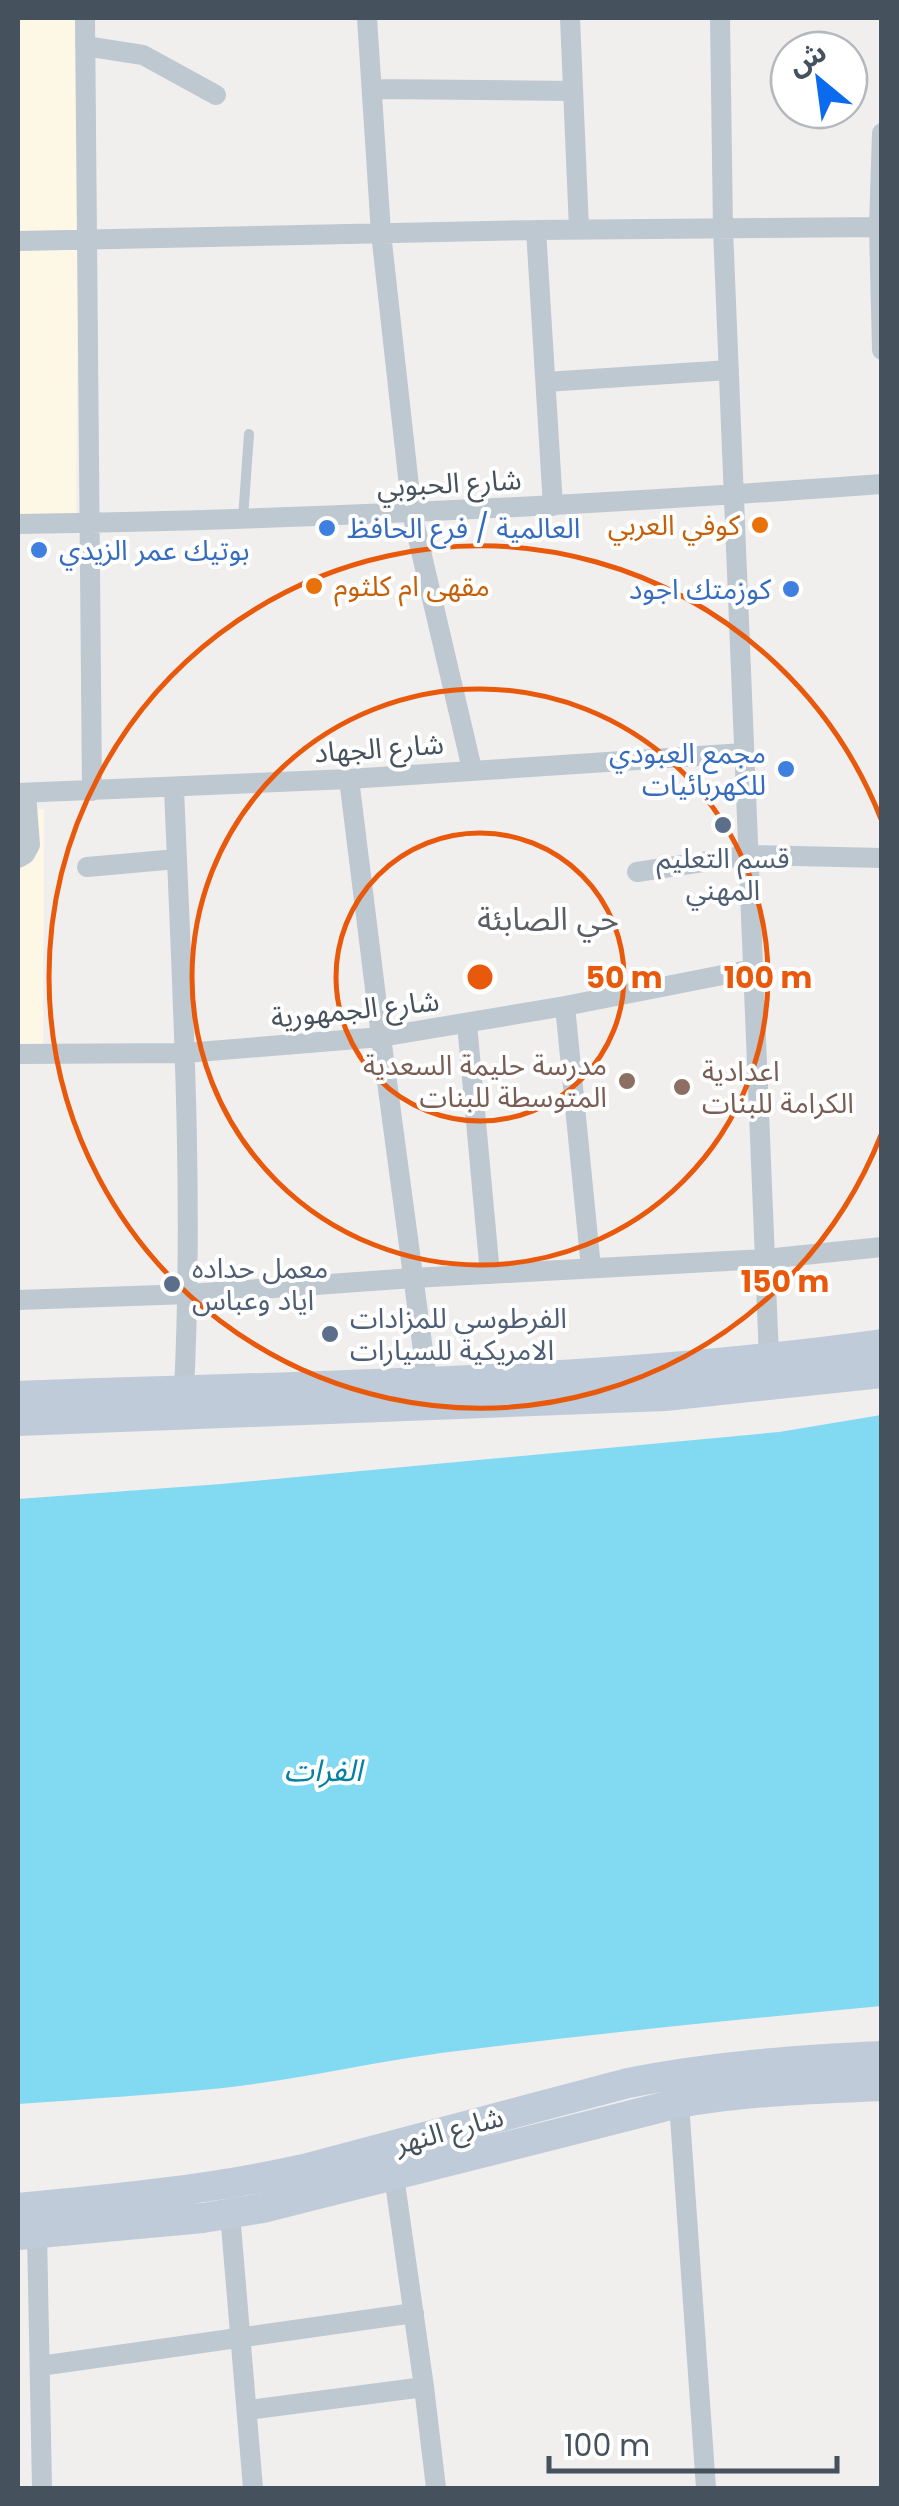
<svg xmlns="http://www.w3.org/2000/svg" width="899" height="2506" font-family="Poppins,'Noto Sans Arabic',sans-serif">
<rect width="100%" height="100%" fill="#f1eeee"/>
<path fill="#fdf7e5" d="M18 18H80L76 526 18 525Z
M18 807 44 809 43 1059H18Z"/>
<path fill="#82daf2" d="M881 1415V2006C735 2020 588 2034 441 2053 368 2063 296 2080 223 2088 155 2095 86 2099 18 2104V1499L221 1484 779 1432Z"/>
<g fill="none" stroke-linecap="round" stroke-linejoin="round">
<path stroke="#bdc8d1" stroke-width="10" d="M243 518 249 434"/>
<path stroke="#bdc8d1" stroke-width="20" d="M85 18 92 791
M367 18 381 233 412 513 472 769
M570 18 579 229
M720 18 723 229 769 1358
M85 46 143 55 216 95
M372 89 573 91
M882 133 879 227 882 350
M536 230 553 506
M18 241 536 230 882 227
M546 382 729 370
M18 524C306 520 594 505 882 484
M349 779 381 1037 427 1380
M174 788C182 988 194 1189 184 1390
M18 793 349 779 744 753
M18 858 25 854 30 845 26 793
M87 867 177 859
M637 872 749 855 882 858
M565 1006 591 1268
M467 1024 490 1274
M18 1054 185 1053 381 1037 565 1006 753 969
M18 1300 189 1294 413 1278 765 1259 882 1247
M679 2103 706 2488
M394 2176 424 2387 436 2488
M230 2214 253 2488
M37 2233 42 2488
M40 2366 414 2313
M248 2410 424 2387"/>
<path stroke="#bfcbd9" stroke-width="30" d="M18 1396C306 1385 596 1384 882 1344
M18 1421 665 1396 882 1373
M18 2208C114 2199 209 2190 304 2169L628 2083C712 2066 796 2060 882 2056
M18 2235 203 2218 263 2208 679 2103C746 2091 813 2089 882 2086"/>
</g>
<g fill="none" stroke="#e8590c" stroke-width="5">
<circle cx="480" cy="977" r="144"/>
<circle cx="480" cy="977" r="288"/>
<path d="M881 1135A431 431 0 1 1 881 819"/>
</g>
<g fill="#e8710a" stroke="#fff" stroke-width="4">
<circle cx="760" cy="525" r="10"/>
<circle cx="314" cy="586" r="10"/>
</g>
<g fill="#3f7fe0" stroke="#fff" stroke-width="4">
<circle cx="327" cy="528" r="10"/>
<circle cx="39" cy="550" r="10"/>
<circle cx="791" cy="589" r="10"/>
<circle cx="786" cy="769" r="10"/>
</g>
<g fill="#5c6f8a" stroke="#fff" stroke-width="4">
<circle cx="723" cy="825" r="10"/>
<circle cx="172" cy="1284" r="10"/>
<circle cx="330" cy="1334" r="10"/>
</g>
<g fill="#8d6e63" stroke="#fff" stroke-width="4">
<circle cx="627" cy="1081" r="10"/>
<circle cx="682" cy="1087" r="10"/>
</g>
<g text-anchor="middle" stroke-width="8" stroke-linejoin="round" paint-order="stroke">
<g font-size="28" fill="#45515d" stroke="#fff">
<text transform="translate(449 483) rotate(-3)" y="10">شارع الحبوبي</text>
<text transform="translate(379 748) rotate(-4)" y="10">شارع الجهاد</text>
<text transform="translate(355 1009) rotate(-6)" y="10">شارع الجمهورية</text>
<text transform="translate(449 2130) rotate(-15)" y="10">شارع النهر</text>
</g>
<g font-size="28" fill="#c56008" stroke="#fff" text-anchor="end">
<text x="740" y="535">كوفي العربي</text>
<text x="334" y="596" text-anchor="start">مقهى ام كلثوم</text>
</g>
<g font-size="28" fill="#366cbe" stroke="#fff" text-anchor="start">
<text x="347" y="538">العالمية / فرع الحافظ</text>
<text x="59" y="560">بوتيك عمر الزيدي</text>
<text x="771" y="599" text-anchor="end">كوزمتك اجود</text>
<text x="766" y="763" text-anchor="end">مجمع العبودي<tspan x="766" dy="32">للكهربائيات</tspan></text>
</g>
<g font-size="28" fill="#4e5e75" stroke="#fff" text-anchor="start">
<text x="723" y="868" text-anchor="middle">قسم التعليم<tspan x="723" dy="32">المهني</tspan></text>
<text x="192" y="1278">معمل حداده<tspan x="192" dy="32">اياد وعباس</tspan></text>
<text x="350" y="1328">الفرطوسي للمزادات<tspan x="350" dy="32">الامريكية للسيارات</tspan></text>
</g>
<g font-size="28" fill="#785e54" stroke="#fff" text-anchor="end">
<text x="607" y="1075">مدرسة حليمة السعدية<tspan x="607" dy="32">المتوسطة للبنات</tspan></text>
<text x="702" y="1081" text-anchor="start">اعدادية<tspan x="702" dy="32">الكرامة للبنات</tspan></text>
</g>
<g font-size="30" font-style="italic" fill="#0480a3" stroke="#fff">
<text x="323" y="1781">الفرات</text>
</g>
<g font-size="32" fill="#5a5e64" stroke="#fff">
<text x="548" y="930">حي الصابئة</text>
</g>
</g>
<circle cx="480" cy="977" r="15" fill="#e8590c" stroke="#fff" stroke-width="5"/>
<g font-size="30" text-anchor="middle" font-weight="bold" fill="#e8590c" stroke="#fff" stroke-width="8" stroke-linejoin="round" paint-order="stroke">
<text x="624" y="988">50 m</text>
<text x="768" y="988">100 m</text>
<text x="785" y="1292">150 m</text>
</g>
<rect width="899" height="2506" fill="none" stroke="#45515d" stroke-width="40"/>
<g transform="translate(819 80) rotate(331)"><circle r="48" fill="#ffffff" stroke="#b5b9be" stroke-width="2.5"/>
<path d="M0-8L18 38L0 25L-18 38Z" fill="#0b6bed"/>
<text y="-15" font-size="28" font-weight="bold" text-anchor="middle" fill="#45515d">ش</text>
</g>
<path d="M549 2456v15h288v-15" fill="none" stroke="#45515d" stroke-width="5"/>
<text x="564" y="2456" font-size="30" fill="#45515d" stroke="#ffffff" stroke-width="8" paint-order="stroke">100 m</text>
</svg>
